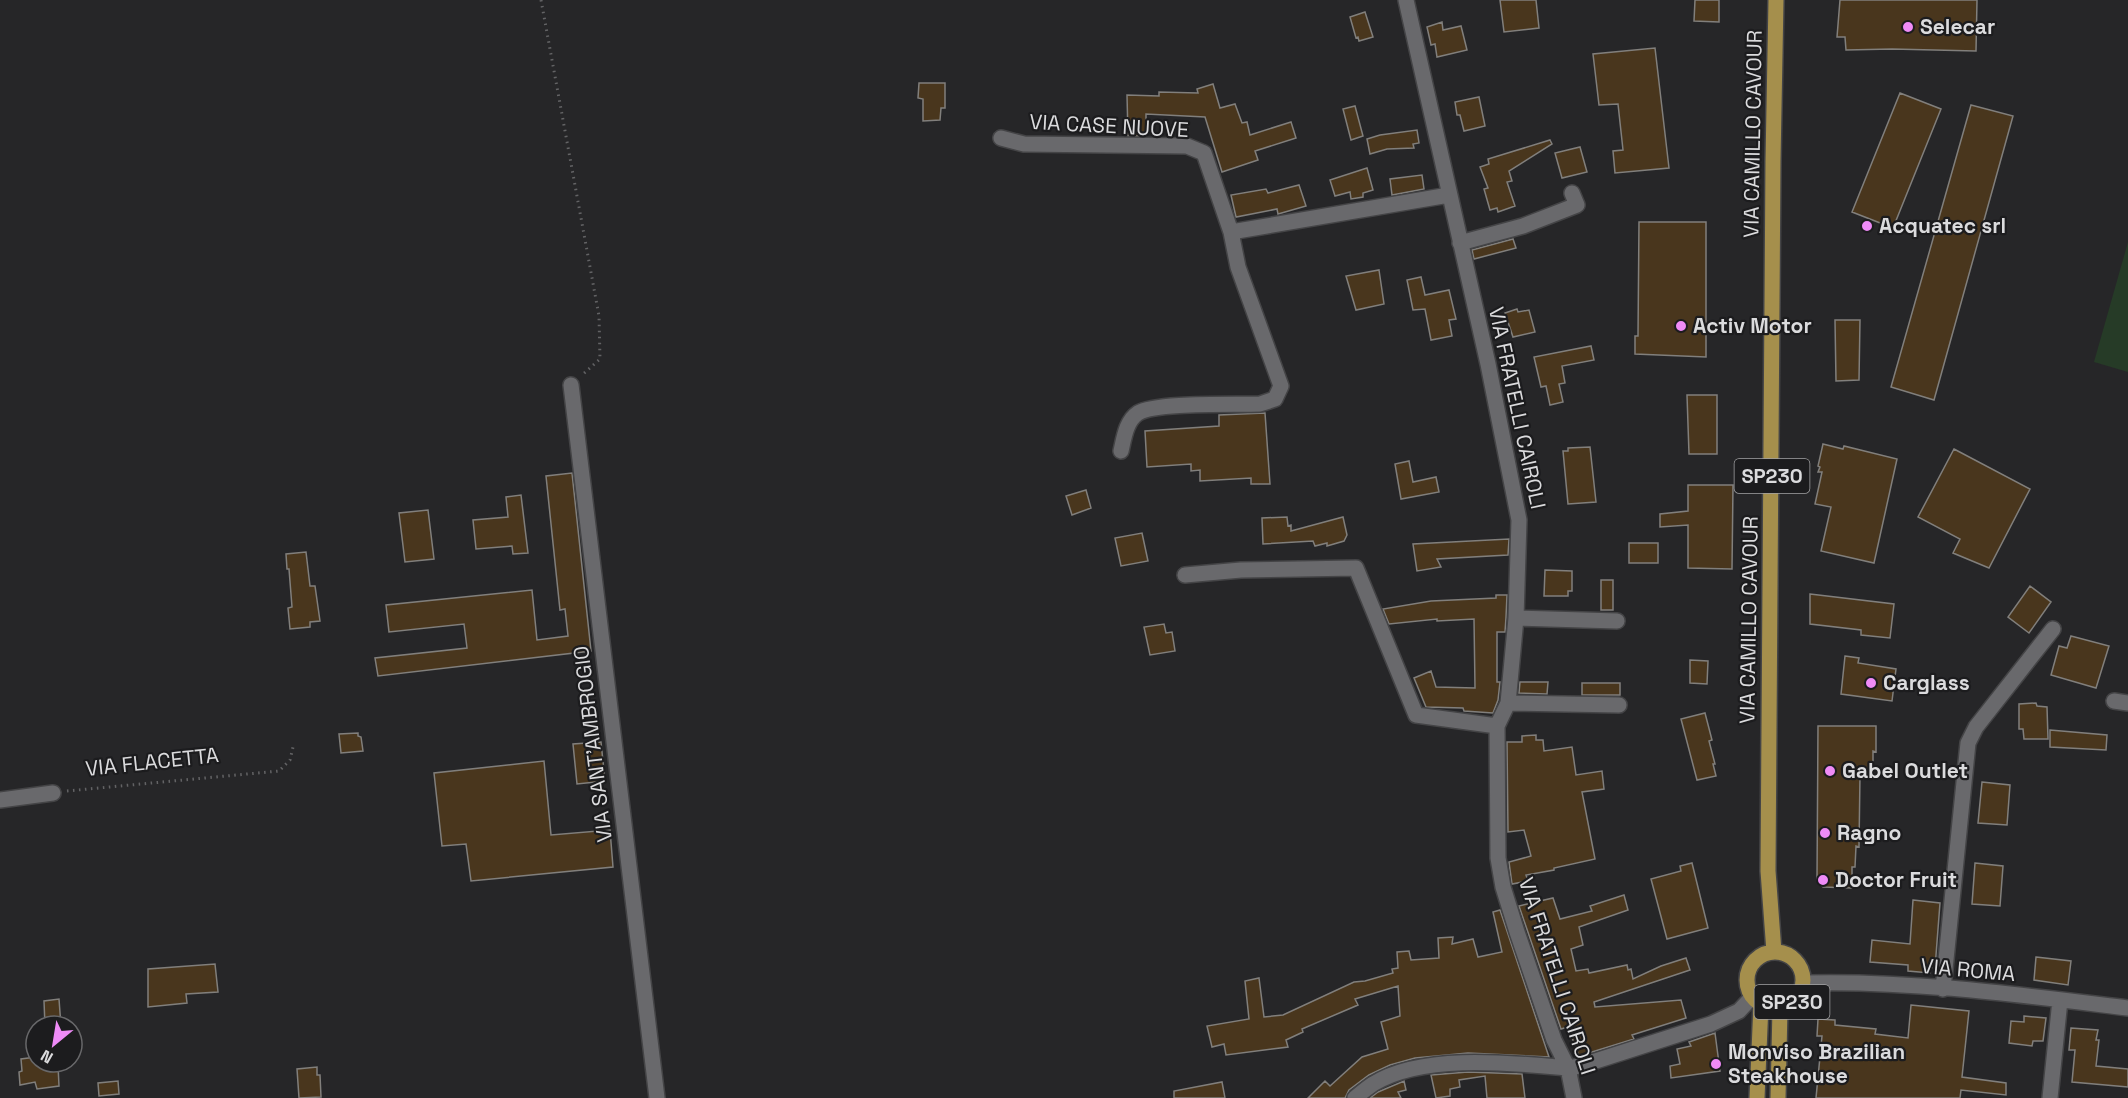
<svg xmlns="http://www.w3.org/2000/svg" width="2128" height="1098" font-family="'Space Grotesk',sans-serif">
<rect width="100%" height="100%" fill="#262628"/>
<path fill="#263b27" d="M2128 242V372L2094 362Z"/>
<path fill="#49361d" stroke="#817f7c" stroke-width="1.5" d="M1500 0H1536L1539 28 1504 32Z
M1695 0H1719V22L1694 21Z
M1840 0H1977L1976 51 1892 49 1846 50 1845 37H1837Z
M1365 12 1373 37 1359 41 1358 37 1356 38 1350 17Z
M1442 22 1443 30 1461 26 1467 50 1437 57 1435 44 1431 45 1427 27Z
M1655 48 1669 168 1615 173 1613 151 1623 150 1618 104 1599 105 1593 54Z
M919 83H945V108H941L940 120 923 121V99L918 98Z
M1213 84 1220 108 1235 104 1242 123 1247 122 1250 135 1291 122 1296 138 1255 151 1258 160 1222 172 1205 117 1146 114V136H1128L1127 95 1159 96V92L1198 93 1197 89Z
M1900 93 1941 109 1893 228 1852 212Z
M1479 97 1485 126 1464 131 1460 115H1457L1455 102Z
M1971 105 2013 116 1934 400 1891 387Z
M1355 106 1363 136 1351 140 1343 109Z
M1417 130 1419 143 1413 144 1414 148 1387 149 1370 154 1367 139 1380 135Z
M1550 140 1552 144 1509 171 1512 181 1507 182 1515 206 1498 212 1497 208 1490 210 1484 189 1488 188 1480 167 1489 164 1488 159Z
M1580 147 1587 172 1562 178 1555 153Z
M1367 168 1373 190 1363 193V197L1351 199 1350 192 1335 196 1330 180Z
M1422 175 1424 189 1392 195 1390 179Z
M1299 185 1306 206 1278 214 1277 209 1236 217 1231 195 1266 189 1268 193Z
M1639 222H1706V357L1635 354V336H1638Z
M1513 239 1516 248 1474 259 1472 250Z
M1379 270 1384 304 1356 310 1346 276Z
M1421 277 1425 295 1449 290 1456 319 1449 320 1452 336 1431 340 1425 309 1413 310 1407 280Z
M1517 309 1518 312 1529 310 1535 332 1513 337 1505 313Z
M1835 320H1860L1859 380 1836 381Z
M1591 346 1594 360 1562 366 1565 383 1559 384 1563 402 1550 405 1546 386 1541 387 1534 357Z
M1687 395H1717V454H1689Z
M1265 413 1270 484H1251V478L1200 481V470L1191 471V464L1147 467 1145 431 1219 426V415Z
M1823 444 1843 449 1844 446 1897 459 1874 563 1821 551 1831 507 1815 504 1822 472H1818L1820 467 1818 466Z
M1590 447 1596 502 1568 504 1563 451H1568V448Z
M1954 449 2030 489 1989 568 1953 553 1960 539 1918 517Z
M1409 461 1413 482 1436 477 1439 492 1401 499 1395 464Z
M572 473 591 651 378 676 375 658 467 648 464 624 389 632 386 605 532 590 537 640 568 636 565 609 560 610 546 476Z
M1688 485H1733L1732 569 1688 568V525L1660 527V514L1688 511Z
M1086 490 1091 508 1072 515 1066 496Z
M521 495 528 553 513 554 512 546 476 549 473 520 508 517 506 497Z
M428 510 434 559 405 562 399 513Z
M1287 517 1288 526 1291 525V531L1343 517 1347 535 1344 541 1327 546V543L1315 546 1313 541 1263 544 1262 518Z
M1142 533 1148 561 1121 566 1115 538Z
M1509 539 1508 555 1437 559 1441 567 1417 571 1413 544Z
M1629 543H1658V563H1629Z
M306 552 310 586H315L320 621 310 622V627L290 629 288 608 292 607 289 569H287L286 554Z
M1545 570 1572 571V591H1568V596H1544Z
M1601 580H1613V610H1601Z
M2030 586 2051 602 2029 633 2008 617Z
M1810 594 1894 604 1890 638 1861 635V630L1810 624Z
M1496 595H1507L1506 617 1505 632H1497V682H1500L1498 700 1493 713 1464 711 1463 708 1426 707 1414 678 1431 671 1436 687 1475 688 1474 619 1437 621V619L1389 624 1383 609 1431 601 1496 598Z
M1164 624 1166 633 1172 632 1175 651 1150 655 1144 627Z
M2071 636 2109 646 2096 688 2051 675 2059 646 2067 648Z
M1845 656 1859 658 1858 663 1896 669 1892 701 1841 694Z
M1690 660 1708 661 1707 684 1690 683Z
M1520 682H1548L1547 694 1519 693Z
M1582 683H1620V695H1582Z
M2036 703 2037 706 2047 707 2048 739H2024L2023 729H2019V704Z
M1705 713 1712 740 1709 741 1715 764H1713L1716 776 1697 780 1681 719Z
M1818 726H1876V752L1873 751V775H1860L1859 847 1856 846 1855 867H1852V888L1823 887 1817 880Z
M2050 730 2107 735 2106 750 2050 747Z
M358 733V736L361 737 363 751 341 753 339 734Z
M1536 735V740H1543L1544 751 1572 747 1576 775 1602 771 1604 789 1582 792 1595 859 1554 868V870L1526 875 1528 881 1512 884 1509 862 1531 856 1524 830 1508 832 1507 742H1522V736Z
M601 742 605 781 577 784 573 744Z
M544 761 551 835 610 830 613 867 471 881 466 844 442 846 434 773Z
M1982 782 2010 785 2007 825 1978 823Z
M1692 863 1708 928 1667 939 1651 879 1681 871 1680 866Z
M1975 863 2003 866 2000 906 1972 904Z
M1624 895 1628 910 1579 927 1583 945 1571 949 1576 971 1588 969 1589 973 1627 965 1628 970 1631 969 1633 979 1661 966 1686 958 1690 970 1594 1002 1595 1007 1681 1000 1686 1018 1632 1035 1634 1039 1579 1056 1568 1027 1561 1029 1519 906 1553 898 1560 919 1592 911 1590 906Z
M1913 900 1940 903 1935 968 1930 967V973L1908 971V965L1870 962 1872 940 1910 944Z
M1500 910 1549 1057 1468 1053 1415 1058 1390 1065 1369 1075 1349 1090 1345 1098H1308L1325 1081 1330 1086 1362 1057 1388 1049 1381 1022 1400 1016 1398 986 1355 999 1358 1005 1302 1029 1303 1032 1286 1040 1288 1047 1226 1055 1224 1044 1212 1047 1207 1026 1249 1019 1245 981 1259 978 1264 1017 1283 1015 1354 982 1365 981 1393 973 1392 969 1398 968 1397 952 1409 951 1411 960 1439 958 1438 938 1453 937 1452 944 1473 939 1478 957 1502 952 1493 912Z
M2036 957 2071 961 2068 985 2034 980Z
M215 964 218 992 186 994 187 1003 148 1007V969Z
M59 999 61 1026H45L44 1001Z
M1911 1005 1969 1011 1962 1077 2006 1083V1095L1961 1090 1960 1098H1816L1822 1036H1817L1818 1019 1835 1020V1025L1876 1029 1875 1034 1908 1038Z
M2024 1016 2046 1018 2043 1041H2033L2032 1046 2009 1043 2011 1021 2024 1022Z
M2071 1028 2098 1030 2096 1040H2099L2096 1066 2128 1069V1087L2072 1082 2075 1050H2069Z
M1715 1033 1720 1071 1671 1078 1670 1066 1680 1064 1677 1049 1691 1046 1689 1042Z
M36 1057V1062H55V1065H58L59 1086 37 1089 35 1082 20 1085 19 1072 22 1071 21 1059Z
M317 1067V1075H320L321 1097 299 1098 297 1069Z
M1468 1072 1522 1074 1525 1098H1487L1485 1076 1459 1080 1460 1087 1450 1089V1096L1436 1098 1431 1075Z
M118 1081 119 1094 99 1096 98 1083Z
M1404 1081 1406 1090 1398 1092 1401 1098H1370L1378 1092Z
M1222 1082 1225 1098H1174V1091Z"/>
<g fill="none" stroke-linecap="round" stroke-linejoin="round">
<defs>
<path id="minor" d="M1406 0 1488 364 1519 520 1516 618 1508 703 1497 726 1498 858 1503 887 1517 932 1554 1040 1568 1068 1574 1098
M1001 138 1024 144 1187 146 1204 153 1231 232 1238 267 1281 386 1275 399 1260 404C1234 405 1156 402 1138 413 1126 421 1124 438 1121 451
M1231 232 1449 195
M1460 243 1523 226 1577 205 1572 193
M571 385 657 1098
M1185 575 1241 570 1356 568 1416 715 1497 726
M1516 618 1617 621
M2114 701 2128 703
M1508 703 1619 705
M0 800 53 793
M1803 983C1911 980 2021 995 2128 1008
M1943 989 1968 743 1976 727 2053 629
M1355 1098C1361 1093 1367 1088 1373 1084 1422 1053 1512 1063 1568 1068L1580 1066 1711 1024 1739 1011 1752 997
M2050 1098 2060 1000"/>
<path id="major" d="M1774 952 1768 871 1773 161 1776 0
M1747 980a28 28 0 1 1 56 0a28 28 0 1 1-56 0Z
M1757 1098 1761 1004
M1778 1098 1780 1008"/>
</defs>
<use href="#minor" stroke="#444446" stroke-width="18"/>
<use href="#major" stroke="#444446" stroke-width="18"/>
<path stroke="#636365" stroke-width="3" stroke-dasharray="1.5 4.5" stroke-linecap="butt" d="M541 0 599 316 600 359 582 375
M67 791 279 771 290 760 293 747"/>
<use href="#minor" stroke="#69696c" stroke-width="15"/>
<use href="#major" stroke="#a58f4c" stroke-width="15"/>
</g>
<g fill="#ef8bf7" stroke="#1c1c1e" stroke-width="2">
<circle cx="1908" cy="27" r="6"/>
<circle cx="1867" cy="226" r="6"/>
<circle cx="1681" cy="326" r="6"/>
<circle cx="1871" cy="683" r="6"/>
<circle cx="1830" cy="771" r="6"/>
<circle cx="1825" cy="833" r="6"/>
<circle cx="1823" cy="880" r="6"/>
<circle cx="1716" cy="1064" r="6"/>
</g>
<g text-anchor="middle" stroke-width="4.5" stroke-linejoin="round" paint-order="stroke">
<g fill="#1c1c1e" stroke="#a2a2a4" stroke-width="1.5">
<rect x="1734.5" y="459" width="75" height="34" rx="4.5"/>
<rect x="1754.5" y="985" width="75" height="34" rx="4.5"/>
</g>
<g font-size="20" font-weight="bold" fill="#dbdbdd">
<text x="1772" y="483">SP230</text>
<text x="1792" y="1009">SP230</text>
</g>
<g font-size="21" font-weight="bold" fill="#dbdbdd" stroke="#1c1c1e" text-anchor="start">
<text x="1920" y="34">Selecar</text>
<text x="1879" y="233">Acquatec srl</text>
<text x="1693" y="333">Activ Motor</text>
<text x="1883" y="690">Carglass</text>
<text x="1842" y="778">Gabel Outlet</text>
<text x="1837" y="840">Ragno</text>
<text x="1835" y="887">Doctor Fruit</text>
<text x="1728" y="1059">Monviso Brazilian<tspan x="1728" dy="24">Steakhouse</tspan></text>
</g>
<g font-size="21" fill="#dbdbdd" stroke="#1c1c1e">
<text transform="translate(1109 126) rotate(3)" y="7">VIA CASE NUOVE</text>
<text transform="translate(1753 134) rotate(-89)" y="7">VIA CAMILLO CAVOUR</text>
<text transform="translate(1517 408) rotate(78)" y="7">VIA FRATELLI CAIROLI</text>
<text transform="translate(1749 620) rotate(-89)" y="7">VIA CAMILLO CAVOUR</text>
<text transform="translate(593 744) rotate(-97)" y="7">VIA SANT'AMBROGIO</text>
<text transform="translate(152 762) rotate(-6)" y="7">VIA FLACETTA</text>
<text transform="translate(1968 970) rotate(5)" y="7">VIA ROMA</text>
<text transform="translate(1557 976) rotate(72)" y="7">VIA FRATELLI CAIROLI</text>
</g>
</g>
<g transform="translate(54 1044) rotate(210)"><circle r="28" fill="#1c1c1e" stroke="#68686a" stroke-width="1.5"/>
<path d="M0-4.5L10 22L0 15L-10 22Z" fill="#ef8bf7"/>
<text y="-9" font-size="16" font-weight="bold" text-anchor="middle" fill="#dbdbdd">N</text>
</g>
</svg>
